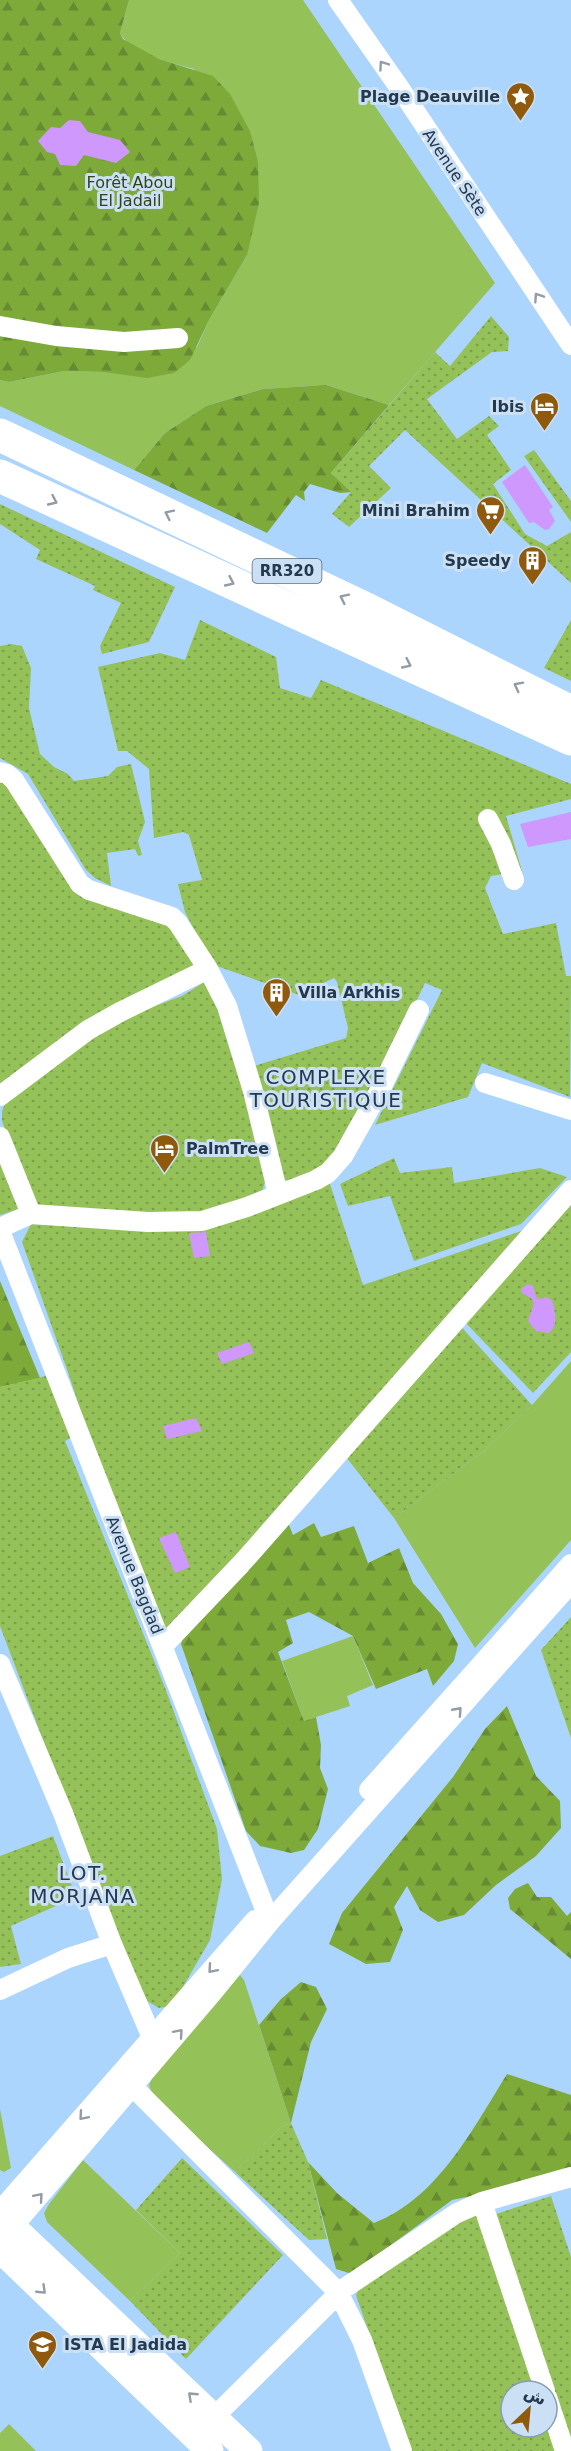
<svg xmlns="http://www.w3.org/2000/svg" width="571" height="2451" font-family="'DejaVu Sans',Vazirmatn,sans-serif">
<defs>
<pattern id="forest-firs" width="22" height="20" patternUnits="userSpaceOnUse" patternTransform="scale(1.5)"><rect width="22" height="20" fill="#7daa39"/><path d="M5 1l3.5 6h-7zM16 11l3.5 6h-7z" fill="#668b32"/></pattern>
<pattern id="garden-dots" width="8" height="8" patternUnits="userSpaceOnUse" patternTransform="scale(1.5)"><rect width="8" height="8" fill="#95c159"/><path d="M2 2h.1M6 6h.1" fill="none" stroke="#799e4c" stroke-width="1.8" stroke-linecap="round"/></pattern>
</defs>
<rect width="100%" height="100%" fill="#acd5fe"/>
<path fill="#95c159" d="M129 0H303L495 283 389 405 326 385 263 389 206 406 165 433 134 470 0 406V380L9 382 64 371 104 372 197 347 209 320 247 255 194 69C172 63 131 54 120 33Z
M571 1361V1540L475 1648 394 1518 484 1451 532 1405Z
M353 1636 373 1685 347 1696 350 1706 304 1721 282 1661Z
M240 1975 244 1980 291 2123 281 2127 235 2172 154 2099 149 2085 154 2074Z
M0 2109 11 2168 4 2172 0 2170Z
M83 2160 180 2253 130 2301 47 2222 44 2213 49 2204Z
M9 2424 36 2451H0V2433Z"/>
<path fill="url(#forest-firs)" d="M0 0H129L120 33 123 39 159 59 213 76 230 94 250 131 258 162 259 203 247 255 209 320 190 360 174 373 147 378 104 372 64 371 9 382 0 380Z
M326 385 389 405 331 473 352 492 340 493 310 484 304 492 305 501 296 495 267 533 134 470 165 433 206 406 263 389Z
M0 1281 40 1378 0 1387Z
M287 1520 293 1535 314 1523 321 1537 354 1526 368 1563 399 1548 413 1583 441 1614 458 1644 454 1661 433 1686 427 1669 376 1689 353 1636 309 1612 286 1620 293 1643 278 1652 304 1721 316 1717 321 1745 320 1768 328 1789 318 1829 304 1850 291 1853 260 1846 246 1831 181 1644 185 1632Z
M507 1706 536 1776 560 1801 561 1828 536 1856 496 1885 464 1915 438 1922 420 1910 407 1886 394 1907 403 1930 390 1962 366 1964 329 1944 342 1913 453 1777 485 1729Z
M528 1883 537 1897H551L567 1916 571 1912V1959L510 1909 508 1898 515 1889Z
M301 1982 316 1987 327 2009 311 2042 291 2123 259 2025 281 1999Z
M507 2074 571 2095V2168L496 2191 452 2200 352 2274 336 2269 308 2162 337 2193 374 2223C437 2199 473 2129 507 2074Z"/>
<path fill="url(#garden-dots)" d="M491 316 509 337 508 351 492 352 427 399 457 439 489 416 499 426 487 435 511 470 493 484 525 534 547 546 571 532V583L405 430 369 466 391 488 349 527 332 514 351 492 331 473 435 352 450 366Z
M534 450 571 501V522L524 456Z
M0 504 175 587 149 642 102 654 100 646 121 603 93 590 95 586 36 559 40 550 0 524Z
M200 620 276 657 280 688 311 698 321 680 571 784V799L506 816 522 871 491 876 485 888 503 934 556 923 566 976H571L570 1097 482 1063 468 1097 375 1125 442 990 425 983 388 1061 329 1165 293 1184 280 1177 254 1066 346 1038 348 1028 337 982 334 978 299 995 211 964 185 912 178 884 202 880 189 835 183 832 154 838 149 769 127 751H118L98 667 160 653 185 660Z
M571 620V681L544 668Z
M11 644 22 646 31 668 29 708 40 754 54 767 68 774 74 781 108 776 117 767 131 764 145 822 138 841 142 855 138 856 135 849 107 853 111 886 95 878 86 870 28 774 0 758V646Z
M0 780H5L75 888 167 922 198 964 3 1084H0Z
M206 981 209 982 268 1170 263 1189 259 1195 201 1215 35 1210 2 1121V1111L6 1102 100 1031 127 1016 182 996Z
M0 1144 25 1207 0 1215Z
M394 1158 400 1173 452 1167 454 1183 540 1168 567 1177 521 1224 414 1261 390 1196 348 1206 340 1184Z
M329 1181 363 1285 527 1229 167 1634 102 1477 69 1375 22 1242 31 1224 147 1230Z
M571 1202V1352L533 1393 461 1318Z
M456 1321 532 1405 484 1451 394 1518 346 1457Z
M46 1376 72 1437 65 1441 164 1685 217 1829 222 1879 210 1940 176 1999 169 2006 159 2008 147 2001 119 1942 0 1626V1387Z
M571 1617V1738L541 1650Z
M53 1836 76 1897 11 1926 21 1964 0 1967V1856Z
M291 2123 308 2162 327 2239 309 2240 235 2172 281 2127Z
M182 2158 283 2255 186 2359 130 2301 180 2253 136 2210Z
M551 2196 571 2257V2448L493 2215Z
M477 2211 537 2391H511V2427H547L557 2451H410L359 2304 356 2295 359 2289 411 2255 464 2212Z"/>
<path fill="#cf98fd" d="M69 120 80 121 88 132 120 140 130 152 116 163 84 155 76 166 60 165 55 154 47 152 38 141 51 127 60 128Z
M525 465 553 507 549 510 555 521 549 529 545 530 534 522 529 523 502 482Z
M571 812V839L528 847 520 824Z
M206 1232 210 1256 194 1258 189 1233Z
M528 1284 533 1286 536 1297 540 1299 546 1297 552 1300C555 1311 559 1325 549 1333L536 1331 528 1321 534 1303 531 1298 522 1293 521 1289Z
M249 1342 254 1353 222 1364 217 1353Z
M196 1418 202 1431 167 1439 163 1426Z
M176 1532 190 1567 175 1573 159 1538Z"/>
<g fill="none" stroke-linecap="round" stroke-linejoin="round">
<path stroke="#fff" stroke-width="20" d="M338 0 401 90 571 345
M0 326 56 336 124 342 178 338
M0 772 7 774 14 780 80 884 89 890 172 917 178 923 208 969
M488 819 501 844 514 880
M485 1083 571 1110
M0 1096 88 1030 120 1012 208 969 227 1006 253 1091 278 1194
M0 1137 31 1214
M0 1228 31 1214 148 1222 202 1221 247 1207 316 1180 328 1173 343 1156 380 1090 419 1010
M0 1231 265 1909 273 1918
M163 1646 241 1564 571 1190
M0 1664 63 1813 112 1944 156 2047
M369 1790 571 1564
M0 1990 68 1958 112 1944
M124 2078 338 2292 362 2340 402 2451
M482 2202 545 2391
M0 2211 255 1920
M4 2237 213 1992 273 1918 571 1583
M547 2397 565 2451
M214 2417 343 2289 457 2213 482 2202 571 2177"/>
<path stroke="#fff" stroke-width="27" d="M0 2215 249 2451
M0 2249 210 2451"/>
<path stroke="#fff" stroke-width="33" d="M0 435 366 609 571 712
M0 476 571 739"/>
</g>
<defs><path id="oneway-chevron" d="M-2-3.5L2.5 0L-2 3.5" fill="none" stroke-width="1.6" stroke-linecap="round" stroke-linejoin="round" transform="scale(1.5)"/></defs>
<g stroke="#929ca6">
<use href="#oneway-chevron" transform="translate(383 65) rotate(-125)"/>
<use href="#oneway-chevron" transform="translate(538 297) rotate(-124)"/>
<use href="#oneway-chevron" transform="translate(53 501) rotate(25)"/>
<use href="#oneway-chevron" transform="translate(169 514) rotate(-154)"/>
<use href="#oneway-chevron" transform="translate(230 582) rotate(25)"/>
<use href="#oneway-chevron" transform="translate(344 598) rotate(-154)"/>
<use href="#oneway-chevron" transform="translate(407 664) rotate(25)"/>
<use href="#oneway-chevron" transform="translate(518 686) rotate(-153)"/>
<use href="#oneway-chevron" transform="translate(458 1711) rotate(-48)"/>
<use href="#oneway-chevron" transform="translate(212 1969) rotate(131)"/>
<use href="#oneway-chevron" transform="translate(179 2033) rotate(-49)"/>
<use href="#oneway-chevron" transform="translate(83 2116) rotate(131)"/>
<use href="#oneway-chevron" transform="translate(39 2197) rotate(-49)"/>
<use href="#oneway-chevron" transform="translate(42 2290) rotate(44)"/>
<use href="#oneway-chevron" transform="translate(192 2396) rotate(-137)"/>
</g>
<defs>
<symbol id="sight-pin" viewBox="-11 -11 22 30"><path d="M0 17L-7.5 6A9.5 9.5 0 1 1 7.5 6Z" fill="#8f5a0d" stroke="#cbe0f4"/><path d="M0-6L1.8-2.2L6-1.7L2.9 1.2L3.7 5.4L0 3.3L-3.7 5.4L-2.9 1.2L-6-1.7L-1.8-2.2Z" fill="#fff"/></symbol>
<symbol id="hotel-pin" viewBox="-11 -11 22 30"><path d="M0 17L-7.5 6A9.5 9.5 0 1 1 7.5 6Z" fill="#8f5a0d" stroke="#cbe0f4"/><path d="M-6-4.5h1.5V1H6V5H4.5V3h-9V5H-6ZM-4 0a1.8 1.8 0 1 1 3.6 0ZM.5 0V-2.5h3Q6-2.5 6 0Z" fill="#fff"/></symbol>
<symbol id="supermarket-pin" viewBox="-11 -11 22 30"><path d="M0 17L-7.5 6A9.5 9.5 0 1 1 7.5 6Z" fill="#8f5a0d" stroke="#cbe0f4"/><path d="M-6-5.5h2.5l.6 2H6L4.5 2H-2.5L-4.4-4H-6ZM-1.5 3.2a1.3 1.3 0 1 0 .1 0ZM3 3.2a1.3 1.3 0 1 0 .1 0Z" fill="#fff"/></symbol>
<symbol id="building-pin" viewBox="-11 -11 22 30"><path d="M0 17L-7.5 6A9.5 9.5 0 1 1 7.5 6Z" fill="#8f5a0d" stroke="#cbe0f4"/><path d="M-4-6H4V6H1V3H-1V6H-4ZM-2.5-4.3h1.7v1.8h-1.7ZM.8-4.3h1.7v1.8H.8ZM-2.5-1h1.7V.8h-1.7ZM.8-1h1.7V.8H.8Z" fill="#fff"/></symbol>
<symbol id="school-pin" viewBox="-11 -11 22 30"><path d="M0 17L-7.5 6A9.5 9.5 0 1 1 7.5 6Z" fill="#8f5a0d" stroke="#cbe0f4"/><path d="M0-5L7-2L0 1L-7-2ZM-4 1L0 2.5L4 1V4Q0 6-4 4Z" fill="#fff"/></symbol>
</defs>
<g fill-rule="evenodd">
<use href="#sight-pin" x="504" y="80" width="33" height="45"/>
<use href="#hotel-pin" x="528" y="390" width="33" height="45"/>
<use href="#supermarket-pin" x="474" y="494" width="33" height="45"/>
<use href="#building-pin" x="516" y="544" width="33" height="45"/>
<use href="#building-pin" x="260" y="976" width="33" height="45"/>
<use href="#hotel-pin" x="148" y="1132" width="33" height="45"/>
<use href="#school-pin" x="26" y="2328" width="33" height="45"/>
</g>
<g text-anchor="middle" stroke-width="6" stroke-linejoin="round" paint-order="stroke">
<rect fill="#cbe0f4" stroke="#566b7f" stroke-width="1.5" x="252.5" y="559" width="69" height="24" rx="4.5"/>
<g font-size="15" font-weight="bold" fill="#24394d">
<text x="287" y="576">RR320</text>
</g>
<g font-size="16" font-weight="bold" fill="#24394d" stroke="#cbe0f4" text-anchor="end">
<text x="500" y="102">Plage Deauville</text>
<text x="524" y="412">Ibis</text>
<text x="470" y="516">Mini Brahim</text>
<text x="511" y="566">Speedy</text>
<text x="298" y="998" text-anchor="start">Villa Arkhis</text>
<text x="186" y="1154" text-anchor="start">PalmTree</text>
<text x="64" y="2350" text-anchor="start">ISTA El Jadida</text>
</g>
<g font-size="16" fill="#24394d" stroke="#cbe0f4">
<text transform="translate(455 172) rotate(56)" y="6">Avenue Sète</text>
<text transform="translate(135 1575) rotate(68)" y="6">Avenue Bagdad</text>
</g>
<g font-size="16" fill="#314417" stroke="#cbe0f4">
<text x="130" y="188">Forêt Abou<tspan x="130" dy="18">El Jadail</tspan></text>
</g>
<g font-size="20" letter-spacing="1.5" fill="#24394d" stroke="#cbe0f4">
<text x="326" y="1084">COMPLEXE<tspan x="326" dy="23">TOURISTIQUE</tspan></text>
<text x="83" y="1880">LOT.<tspan x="83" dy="23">MORJANA</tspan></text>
</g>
</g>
<g transform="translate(529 2409) rotate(26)"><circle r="28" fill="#cbe0f4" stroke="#889db1" stroke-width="1.5"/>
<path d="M0-4.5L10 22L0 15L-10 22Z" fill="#8f5a0d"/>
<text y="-9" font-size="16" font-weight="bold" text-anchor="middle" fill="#24394d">ش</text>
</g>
</svg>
